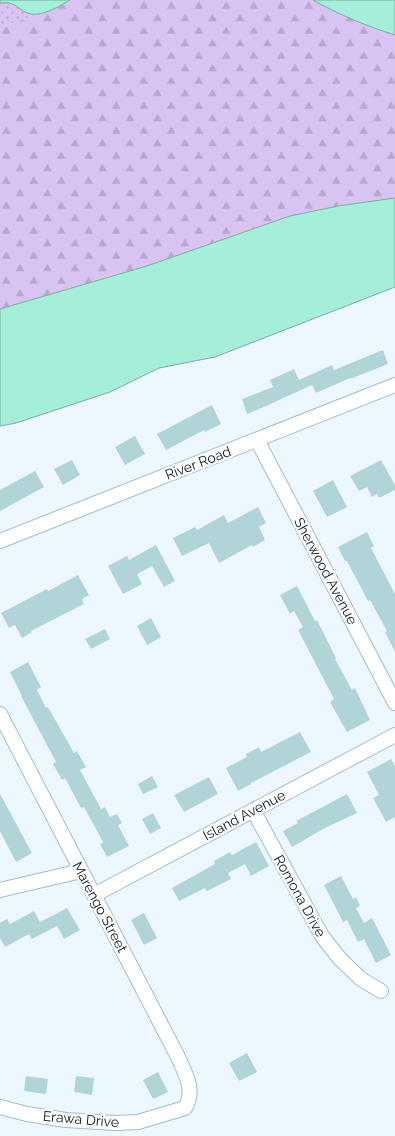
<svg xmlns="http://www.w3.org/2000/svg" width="395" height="1136" font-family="Raleway,sans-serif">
<defs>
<pattern id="grass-dots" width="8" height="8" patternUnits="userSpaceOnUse" patternTransform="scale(1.25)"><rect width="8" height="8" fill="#d8c3f2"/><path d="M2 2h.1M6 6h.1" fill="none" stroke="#b8a7cf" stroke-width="1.8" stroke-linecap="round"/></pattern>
<pattern id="forest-firs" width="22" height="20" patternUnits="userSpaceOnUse" patternTransform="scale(1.25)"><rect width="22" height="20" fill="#d8c3f2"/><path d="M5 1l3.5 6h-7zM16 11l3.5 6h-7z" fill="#b8a7cf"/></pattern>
</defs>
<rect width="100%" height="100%" fill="#edf7ff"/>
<path fill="url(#grass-dots)" d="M8 2 17 6 23 11 36 15 0 28V3Z"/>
<path fill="url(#forest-firs)" d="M70 0H313C340 15 366 26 395 35V198L338 206 290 216 147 266 0 309V28L57 7Z"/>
<path fill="#a5eed9" stroke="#78aea1" d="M0 0H70C56 8 36 21 22 10 13 4 11 2 0 3Z
M313 0H395V35C366 26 340 15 313 0Z
M395 198V287L215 357 159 368 110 392 16 423 0 426V309L147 266 290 216 338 206Z"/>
<path fill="#b1d4d9" d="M383 350 388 364 350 379V378L316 393 312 385 264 407 247 414 242 399 273 387 270 380 294 369 299 380 332 365 334 370Z
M212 405 221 424 205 432 204 430 166 450 157 434Z
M135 436 145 454 125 465 115 447Z
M72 460 80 475 63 485 54 469Z
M381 460 395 485V490L379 498 377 494 372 497 367 487 359 491 350 476Z
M35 471 44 487 0 511V490Z
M333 480 347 507 327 517 313 491Z
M258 507 266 523 259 527 265 540 253 547 252 545 219 563 209 543 182 556 173 538 195 527 197 530 224 515 228 523Z
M367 532 374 546 371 548 395 594V652L385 632 387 631 370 600 368 601 347 561H345L338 547Z
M156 545 175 581 164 587 152 566 137 574 142 584 123 594 108 566 127 556 129 560Z
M78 575 89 595 82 599 84 604 31 631 32 632 22 638 15 625 9 628 1 613 47 589 48 591Z
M297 586 315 621 317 620 336 658 335 659 352 690 355 688 370 720 347 732 330 702 334 699 298 630 303 627 294 611 290 614 280 595Z
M151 618 161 637 147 645 137 626Z
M105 629 110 639 91 649 85 639Z
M28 662 41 687 37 690 46 708 48 707 74 753 77 751 86 767 80 770 101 809 105 807 110 817 117 814 122 823 118 825 129 846 107 857 100 844 103 842 84 807 81 808 65 778 62 780 53 764 56 762 21 696H22L10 672Z
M300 732 311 752 251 783V784L238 791 226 768 247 757 246 754 259 747 261 752Z
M391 759 395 766V817L386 822 373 798 379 795 367 772Z
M152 776 158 787 143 794 138 784Z
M209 777 218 794 184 812 174 795Z
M0 794 32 853 16 862 0 831Z
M347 794 357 813 325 828 292 847 283 831 298 823 296 821Z
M153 813 161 828 150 834 142 819Z
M256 842 269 866 251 876 245 864 228 873 231 879 207 891 205 888 179 901 172 888 215 864 214 861 230 852 232 855Z
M341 876 353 899 356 897 360 906 356 908 364 923 372 918 391 955 376 963 364 939 358 942 347 920 343 922 324 885Z
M67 908 80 930 64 939 57 926 32 939 29 934 5 947 0 938V923L7 919 10 924 34 911 40 922Z
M144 913 157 938 144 945 131 920Z
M247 1053 257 1072 239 1081 229 1063Z
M158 1072 168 1092 153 1099 143 1080Z
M26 1076 48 1079 46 1094 24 1091Z
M76 1076 94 1078 92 1095 74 1092Z"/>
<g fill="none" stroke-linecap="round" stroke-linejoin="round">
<defs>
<path id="minor" d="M257 440 395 703
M0 541 395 385
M0 714 177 1055C185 1073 196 1090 185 1108L138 1122 115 1123 66 1120 27 1114 0 1107
M253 810 322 936 340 959 361 979 381 991
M0 890 81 871
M94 895 395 735"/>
</defs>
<use href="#minor" stroke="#a2bbce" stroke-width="16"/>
<use href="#minor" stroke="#fff" stroke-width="14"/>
</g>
<g text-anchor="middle" stroke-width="4.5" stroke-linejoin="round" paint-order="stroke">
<g font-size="14" fill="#0e181e" stroke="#fff">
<text transform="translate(198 463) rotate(-21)" y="5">River Road</text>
<text transform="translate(326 571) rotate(62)" y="5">Sherwood Avenue</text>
<text transform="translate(244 815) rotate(-28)" y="5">Island Avenue</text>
<text transform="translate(300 896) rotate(61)" y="5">Romona Drive</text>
<text transform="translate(100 907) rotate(62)" y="5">Marengo Street</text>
<text transform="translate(81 1119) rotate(5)" y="5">Erawa Drive</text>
</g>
</g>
</svg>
